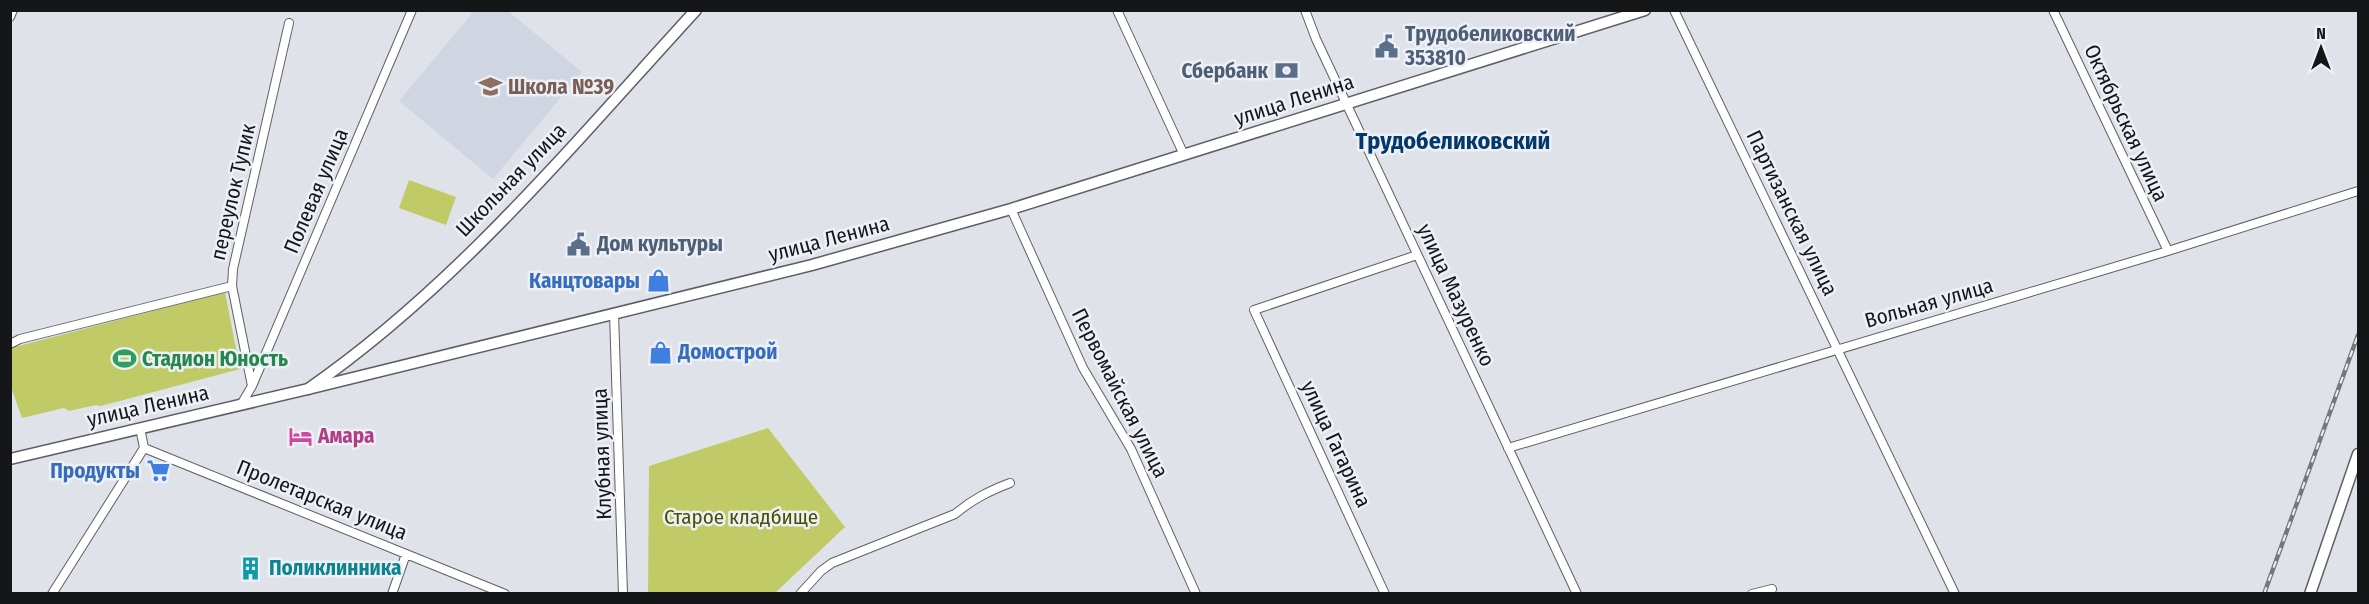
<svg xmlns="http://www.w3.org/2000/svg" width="2369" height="604" font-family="'Fira Sans Condensed',sans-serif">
<rect width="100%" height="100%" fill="#e0e2e9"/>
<path fill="#d0d5e2" d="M474 11H508L582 72 493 179 399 101Z"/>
<path fill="#c0cb67" d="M409 180 456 197 446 225 399 208Z
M225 292 240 369 101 406 96 405 69 411 64 408 22 418 11 387V348Z
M768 428 845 527 775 593H648L649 466Z"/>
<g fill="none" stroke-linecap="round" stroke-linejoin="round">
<defs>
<path id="minor" d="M1117 10 1184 155
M1305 10 1316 39 1577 594
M1674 10 1955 594
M2053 10 2168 251
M10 17 13 10
M1011 209 1083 368 1131 449 1196 594
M614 313 623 594
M10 344 20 339 232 286
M252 386 412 10
M242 403 252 386 232 286 233 269 289 23
M140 428 144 448 505 594
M1508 448 2168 251 2358 191
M52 594 144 448
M392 594 406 554
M800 594 821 571 832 563 955 514C973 499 989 491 1010 483
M1385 594 1254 310 1417 255
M1752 594 1772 589"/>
<path id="tertiary" d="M308 389 812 265 1011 209 1645 10
M2310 594 2358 454"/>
<path id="secondary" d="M10 459 308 389C457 286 574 143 696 10"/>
</defs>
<use href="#minor" stroke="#5d5f65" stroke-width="10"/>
<use href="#tertiary" stroke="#5d5f65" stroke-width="13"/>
<use href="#secondary" stroke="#5d5f65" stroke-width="13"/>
<use href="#minor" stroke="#fff" stroke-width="8"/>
<use href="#tertiary" stroke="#fff" stroke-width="10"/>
<use href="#secondary" stroke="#fff" stroke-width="10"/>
<defs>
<path id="rail" d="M2264 594 2358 335"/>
</defs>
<use href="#rail" stroke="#76777c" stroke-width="4.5"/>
<use href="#rail" stroke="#edf0f6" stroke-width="2" stroke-dasharray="7" stroke-linecap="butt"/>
</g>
<defs>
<symbol id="civic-bare" viewBox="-9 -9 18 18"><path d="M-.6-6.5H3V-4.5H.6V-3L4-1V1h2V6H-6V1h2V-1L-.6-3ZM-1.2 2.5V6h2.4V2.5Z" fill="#5c6f8a" stroke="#edf0f6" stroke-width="2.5" paint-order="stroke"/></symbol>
<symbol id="bank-bare" viewBox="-9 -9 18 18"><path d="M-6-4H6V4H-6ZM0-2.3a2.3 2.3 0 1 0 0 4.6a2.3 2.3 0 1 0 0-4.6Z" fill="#5c6f8a" stroke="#edf0f6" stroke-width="2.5" paint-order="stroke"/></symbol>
<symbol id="school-bare" viewBox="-9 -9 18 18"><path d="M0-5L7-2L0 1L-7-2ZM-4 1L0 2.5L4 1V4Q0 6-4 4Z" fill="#8d6e63" stroke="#edf0f6" stroke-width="2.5" paint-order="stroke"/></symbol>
<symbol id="shop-bare" viewBox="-9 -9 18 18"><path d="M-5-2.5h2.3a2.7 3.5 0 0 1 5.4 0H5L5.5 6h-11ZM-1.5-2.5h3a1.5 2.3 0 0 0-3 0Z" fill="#3f7fe0" stroke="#edf0f6" stroke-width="2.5" paint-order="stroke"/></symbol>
<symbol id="stadium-bare" viewBox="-9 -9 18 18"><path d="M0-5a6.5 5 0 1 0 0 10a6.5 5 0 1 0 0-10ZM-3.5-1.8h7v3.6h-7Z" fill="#2e9e5b" stroke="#edf0f6" stroke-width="2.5" paint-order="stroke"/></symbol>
<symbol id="hotel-bare" viewBox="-9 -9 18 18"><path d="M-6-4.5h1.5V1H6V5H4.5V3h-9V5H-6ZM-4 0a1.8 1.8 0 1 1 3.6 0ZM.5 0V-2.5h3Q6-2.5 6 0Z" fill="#d1479c" stroke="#edf0f6" stroke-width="2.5" paint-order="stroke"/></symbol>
<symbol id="supermarket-bare" viewBox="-9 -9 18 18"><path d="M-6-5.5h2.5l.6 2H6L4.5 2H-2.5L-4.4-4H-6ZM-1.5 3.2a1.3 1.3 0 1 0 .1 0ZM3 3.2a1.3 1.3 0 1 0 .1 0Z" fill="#3f7fe0" stroke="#edf0f6" stroke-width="2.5" paint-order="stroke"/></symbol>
<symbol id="building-bare" viewBox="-9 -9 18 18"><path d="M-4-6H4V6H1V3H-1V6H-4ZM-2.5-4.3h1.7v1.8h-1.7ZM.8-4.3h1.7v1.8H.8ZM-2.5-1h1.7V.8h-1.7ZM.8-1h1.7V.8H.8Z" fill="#0f9aa8" stroke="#edf0f6" stroke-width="2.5" paint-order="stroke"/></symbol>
</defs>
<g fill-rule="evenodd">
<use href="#civic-bare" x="1370" y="30" width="33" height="33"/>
<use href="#bank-bare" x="1270" y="54" width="33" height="33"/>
<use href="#school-bare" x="474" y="70" width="33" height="33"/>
<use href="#civic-bare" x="562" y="228" width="33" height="33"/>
<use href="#shop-bare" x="642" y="264" width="33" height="33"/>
<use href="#shop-bare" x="644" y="336" width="33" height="33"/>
<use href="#stadium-bare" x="108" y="342" width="33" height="33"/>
<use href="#hotel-bare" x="284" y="420" width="33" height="33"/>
<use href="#supermarket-bare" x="142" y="454" width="33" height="33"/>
<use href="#building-bare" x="234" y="552" width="33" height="33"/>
</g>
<g text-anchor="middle" stroke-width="5" stroke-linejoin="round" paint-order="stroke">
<g font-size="21" font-weight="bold" fill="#4e5e75" stroke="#edf0f6" text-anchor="start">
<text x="1405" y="41">Трудобеликовский<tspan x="1405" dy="24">353810</tspan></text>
<text x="1268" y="78" text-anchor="end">Сбербанк</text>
<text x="597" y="251">Дом культуры</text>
</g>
<g font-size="21" font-weight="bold" fill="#785e54" stroke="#edf0f6" text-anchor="start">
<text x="508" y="94">Школа №39</text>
</g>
<g font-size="21" fill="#151618" stroke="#edf0f6">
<text transform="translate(1294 100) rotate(-18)" y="7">улица Ленина</text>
<text transform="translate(2126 123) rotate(65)" y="7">Октябрьская улица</text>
<text transform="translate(511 180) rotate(-46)" y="7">Школьная улица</text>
<text transform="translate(316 191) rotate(-67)" y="7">Полевая улица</text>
<text transform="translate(233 192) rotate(-77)" y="7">переулок Тупик</text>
<text transform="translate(1792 213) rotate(64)" y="7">Партизанская улица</text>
<text transform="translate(829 239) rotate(-15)" y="7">улица Ленина</text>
<text transform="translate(1456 295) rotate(65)" y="7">улица Мазуренко</text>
<text transform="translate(1929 303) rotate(-16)" y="7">Вольная улица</text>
<text transform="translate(1120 393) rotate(63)" y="7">Первомайская улица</text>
<text transform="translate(148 406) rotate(-13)" y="7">улица Ленина</text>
<text transform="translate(1336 444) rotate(65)" y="7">улица Гагарина</text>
<text transform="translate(602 454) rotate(-92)" y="7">Клубная улица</text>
<text transform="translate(322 500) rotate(22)" y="7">Пролетарская улица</text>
</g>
<g font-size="21" font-weight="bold" fill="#366cbe" stroke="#edf0f6" text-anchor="end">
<text x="640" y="288">Канцтовары</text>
<text x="678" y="359" text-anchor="start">Домострой</text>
<text x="140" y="478">Продукты</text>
</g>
<g font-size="21" font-weight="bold" fill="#27864d" stroke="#edf0f6" text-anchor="start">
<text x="142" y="366">Стадион Юность</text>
</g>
<g font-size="21" font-weight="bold" fill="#b23c85" stroke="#edf0f6" text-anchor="start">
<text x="318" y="443">Амара</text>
</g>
<g font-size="21" fill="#4a5000" stroke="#edf0f6">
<text x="741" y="524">Старое кладбище</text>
</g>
<g font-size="21" font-weight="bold" fill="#0d838f" stroke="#edf0f6" text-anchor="start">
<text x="269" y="575">Поликлинника</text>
</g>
<g font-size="24" font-weight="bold" fill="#03396a" stroke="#edf0f6">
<text x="1453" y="149">Трудобеликовский</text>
</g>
</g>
<rect width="2369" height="604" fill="none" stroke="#151618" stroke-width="24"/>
<g transform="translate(2321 48)" stroke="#edf0f6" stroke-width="4.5" paint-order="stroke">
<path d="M0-4.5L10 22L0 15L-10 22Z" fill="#151618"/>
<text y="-9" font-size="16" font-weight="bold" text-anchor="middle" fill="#151618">N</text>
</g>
</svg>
